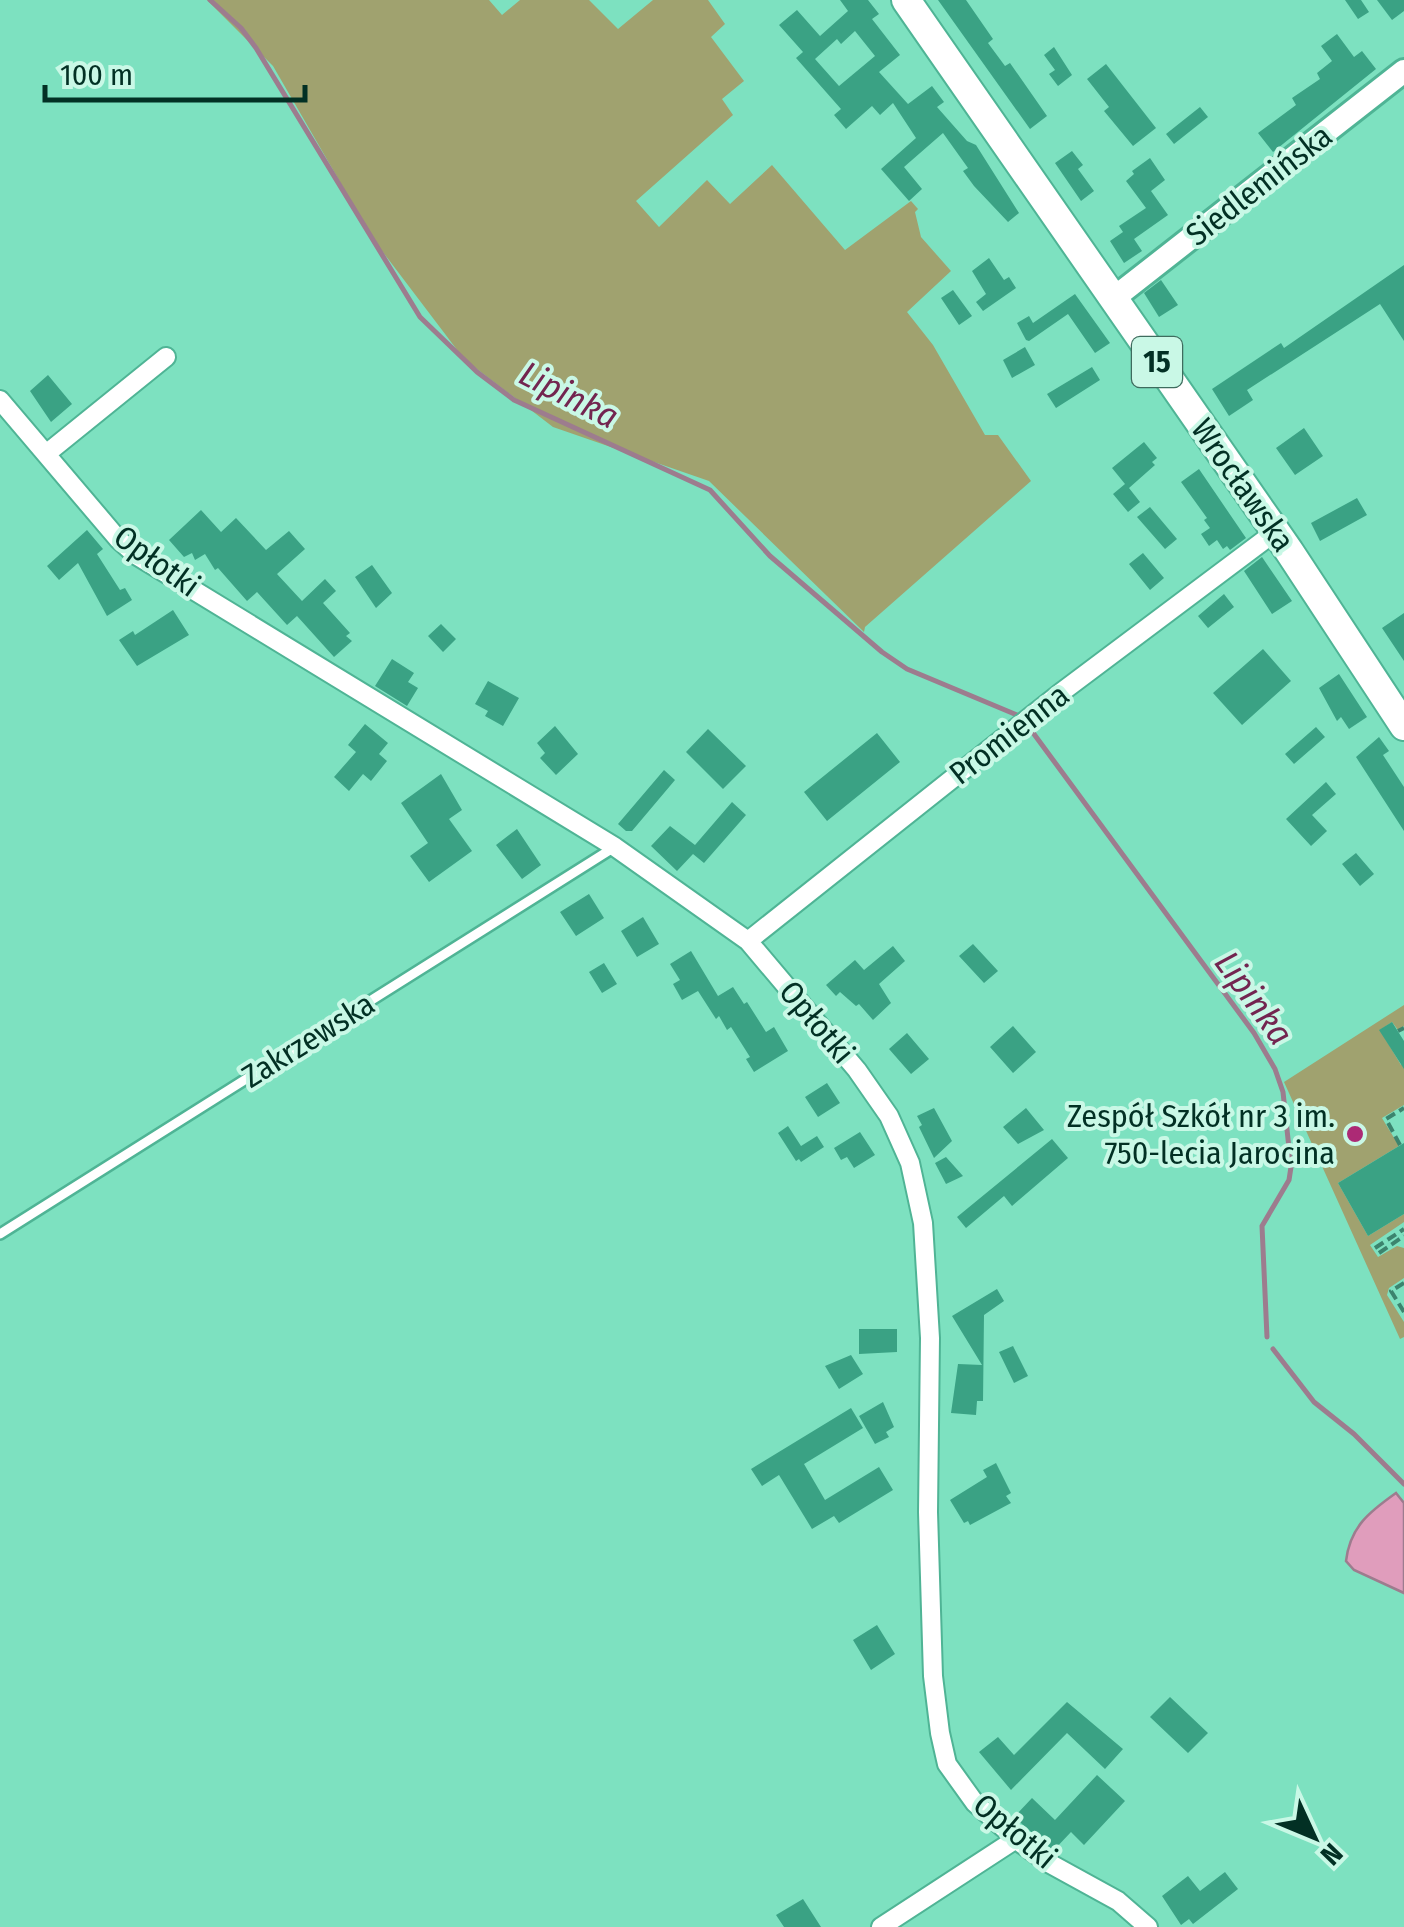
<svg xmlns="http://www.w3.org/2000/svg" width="1404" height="1927" font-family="'Fira Sans Condensed',sans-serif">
<rect width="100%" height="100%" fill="#7de1c0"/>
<path fill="#a0a26f" d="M207 0H489L502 15 520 0H589L618 29 653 0H708L725 24 711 37 744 81 722 99 733 115 636 201 659 227 707 180 730 204 772 165 845 250 911 201 918 209 915 212 921 237 951 271 907 312 933 345 985 435H998L1031 481 865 627 864 632 709 481 553 427 464 359 373 239 273 66Z
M1404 1005V1026L1398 1030 1392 1022 1380 1030 1401 1065 1404 1064V1105L1382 1118 1399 1146 1338 1183 1368 1236 1404 1214V1222L1370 1245 1378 1257 1397 1246 1404 1248V1278L1389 1288 1387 1295 1404 1322V1337L1400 1339 1284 1082Z"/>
<path fill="#e09dbc" stroke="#9d7c8e" stroke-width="2.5" d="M1396 1493 1404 1503V1593L1354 1570 1346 1561C1350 1527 1369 1512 1396 1493Z"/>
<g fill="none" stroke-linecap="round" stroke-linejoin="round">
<path stroke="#9d7c8e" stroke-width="5" d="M210 0 241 28 256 48 420 317 477 372 514 400 710 490 770 556 882 652 907 669 1017 715
M1031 730 1254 1033 1275 1069 1283 1092 1291 1167 1289 1180 1262 1226 1267 1337
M1273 1349 1314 1402 1354 1434 1404 1484"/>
</g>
<path fill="#3aa284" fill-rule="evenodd" d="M840 0H868L879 14 872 19 900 55 879 72 908 104 932 86 944 102 937 107 967 141 976 145 1019 213 1008 222 974 186 963 171 968 168 943 133 904 167 922 189 909 201 881 169 916 138 893 103 880 115 872 106 846 129 834 115 841 109 796 58 803 52 779 25 797 10 820 36 848 11ZM855 31 875 56 839 86 815 59 837 39 841 44Z
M938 0H966L993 39 988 43 1005 66 1010 63 1047 116 1030 129Z
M1345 0H1361L1369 12 1358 19Z
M1377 0H1404V11L1392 20Z
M1337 34 1354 57 1362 51 1376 69 1273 152 1258 133 1296 105 1292 98 1320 79 1317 73 1332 61 1321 46Z
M1054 47 1072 75 1058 86 1049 74 1055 70 1044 55Z
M1106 64 1156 128 1133 146 1104 111 1109 107 1087 79Z
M1200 107 1208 117 1174 144 1166 134Z
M1072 151 1083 165 1078 169 1094 191 1081 201 1055 163Z
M1150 158 1165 180 1151 191 1168 215 1134 239 1142 251 1124 263 1110 241 1123 232 1119 226 1146 208 1126 181 1134 174 1132 171Z
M989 258 1004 280 1009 277 1016 288 983 311 976 302 986 294 972 271Z
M1404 265V341L1380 304 1247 390 1253 400 1229 416 1212 389 1281 343 1284 348Z
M1161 280 1178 305 1159 317 1144 293Z
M953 290 972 316 959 325 941 298Z
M1075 294 1110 343 1095 353 1068 314 1029 341 1026 340 1017 323 1029 316 1033 323Z
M1025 347 1035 365 1012 378 1003 360Z
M1092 367 1100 380 1056 408 1047 394Z
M48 375 72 404 51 422 30 391Z
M1304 428 1323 456 1295 475 1276 448Z
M1144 442 1157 458 1152 462 1155 465 1129 488 1140 502 1128 512 1113 494 1125 484 1112 468Z
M1199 469 1246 538 1230 550 1227 546 1223 549 1217 540 1209 546 1201 534 1210 528 1204 520 1207 518 1181 482Z
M1357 498 1367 515 1320 541 1311 523Z
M1150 507 1177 539 1165 549 1137 517Z
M201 510 221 532 236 518 266 550 289 531 305 549 277 574 302 601 325 579 336 591 323 603 350 633 346 636 352 641 334 657 297 616 287 625 257 592 247 601 218 568 215 570 205 554 195 560 192 553 184 557 169 540Z
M87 530 103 549 97 554 120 590 125 588 132 600 107 616 78 563 59 580 47 566Z
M1143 553 1164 578 1150 590 1129 564Z
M1262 557 1292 601 1272 614 1244 571Z
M372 565 392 593 376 608 355 577Z
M1224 594 1234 607 1208 628 1198 616Z
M173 610 189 635 137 666 119 640 133 631 135 635Z
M1404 613V661L1382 628Z
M441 624 456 639 443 652 428 636Z
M1263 649 1291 681 1242 725 1213 693Z
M392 659 414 673 408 682 418 688 407 706 375 686Z
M1339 674 1367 717 1349 729 1341 717 1337 721 1319 688Z
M488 681 519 698 503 726 485 716 488 711 475 704Z
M365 724 388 743 379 754 387 761 371 781 363 774 349 791 334 777 356 752 348 745Z
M555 726 578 754 556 775 540 758 545 753 537 743Z
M1316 727 1325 737 1294 764 1285 754Z
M708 729 746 766 723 789 686 752Z
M877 733 900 762 827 821 804 792Z
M1379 737 1389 751 1383 755 1404 787V831L1356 757Z
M664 770 675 780 632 831H626L618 824Z
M441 774 462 810 449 819 472 851 429 882 410 856 428 843 401 803Z
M1326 782 1336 794 1312 815 1327 831 1311 846 1286 819Z
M732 802 746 815 704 863 693 854 677 871 651 846 670 826 695 845Z
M517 829 541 865 522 879 496 845Z
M1356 853 1374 874 1360 886 1342 864Z
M589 894 604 918 576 936 560 912Z
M643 917 659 944 637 957 621 931Z
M973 944 998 971 984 983 959 956Z
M893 946 905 961 879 984 891 1003 873 1020 859 1004 856 1006 840 992 836 996 826 985 855 960 864 970Z
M691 951 718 996 733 987 744 1004 747 1002 766 1032 774 1027 788 1051 754 1072 746 1059 750 1057 731 1027 727 1030 719 1016 716 1019 698 991 682 1000 673 984 680 980 670 964Z
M604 963 617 984 602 993 589 972Z
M1392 1022 1404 1041V1069L1379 1030Z
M1013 1026 1036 1052 1013 1073 990 1047Z
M907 1033 929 1059 911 1074 889 1049Z
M827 1083 840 1103 818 1117 805 1097Z
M934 1108 952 1141 934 1158 919 1127 922 1125 917 1116Z
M1026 1108 1044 1130 1018 1144 1003 1127Z
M788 1126 801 1146 817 1136 824 1147 801 1162 799 1159 796 1161 778 1133Z
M860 1132 875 1155 854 1168 847 1157 841 1160 834 1148Z
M1052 1139 1068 1158 1012 1206 1004 1196 966 1228 957 1217Z
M1404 1143V1214L1368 1236 1338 1183Z
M946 1157 963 1176 946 1184 935 1163Z
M997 1289 1004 1301 984 1315 983 1401H977L976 1415 951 1413 958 1364 982 1365 952 1316Z
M859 1329H897V1352L859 1354Z
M1013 1346 1028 1376 1014 1383 999 1352Z
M851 1355 863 1374 839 1389 825 1366Z
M883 1402 894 1427 886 1432 889 1437 875 1444 859 1416Z
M851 1408 863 1428 804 1464 825 1500 879 1467 893 1490 839 1523 834 1516 812 1529 779 1475 762 1486 751 1469Z
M996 1463 1011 1493 1006 1496 1011 1503 970 1525 968 1521 964 1523 950 1500 987 1477 983 1470Z
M877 1625 895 1654 871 1670 853 1640Z
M1170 1697 1208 1733 1188 1753 1150 1717Z
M1067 1702 1123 1749 1105 1769 1067 1733 1011 1790 979 1752 998 1737 1014 1755Z
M1097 1775 1125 1801 1084 1845 1071 1832 1053 1851 1014 1817 1032 1798 1055 1820Z
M1225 1872 1238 1889 1193 1924 1189 1919 1181 1925 1162 1896 1188 1876 1200 1891Z
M803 1899 821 1927H784L776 1915Z"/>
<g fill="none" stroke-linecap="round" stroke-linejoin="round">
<defs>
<path id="service" d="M0 1234 613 848"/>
<path id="minor" d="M0 400 118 539 136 555 615 847 748 941 857 1070 889 1116 910 1163 923 1223 930 1338 928 1512 933 1676 940 1733 947 1764 975 1803 1022 1844 1047 1862 1118 1901 1148 1927
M46 454 166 357
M748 941 1059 694 1275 532
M881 1927 1016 1839"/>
<path id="tertiary" d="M1114 298 1404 71"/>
<path id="primary" d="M906 0 1289 551 1404 726"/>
</defs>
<use href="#service" stroke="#4fb495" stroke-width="14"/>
<use href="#minor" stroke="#4fb495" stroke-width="22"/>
<use href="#tertiary" stroke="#4fb495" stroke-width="28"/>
<use href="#primary" stroke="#4fb495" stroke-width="32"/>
<path stroke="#3c846e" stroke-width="4" stroke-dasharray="10 5" stroke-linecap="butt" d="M1398 1031 1404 1028
M1400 1145 1386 1119 1404 1108
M1375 1248 1404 1229
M1379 1253 1404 1236
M1404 1283 1391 1291 1404 1312"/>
<use href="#service" stroke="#fff" stroke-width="9"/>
<use href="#minor" stroke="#fff" stroke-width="18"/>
<use href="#tertiary" stroke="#fff" stroke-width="22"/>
<use href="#primary" stroke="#fff" stroke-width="28"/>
</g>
<circle fill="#ac2a75" stroke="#c9f8e6" stroke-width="4" cx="1355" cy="1134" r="10"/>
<g text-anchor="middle" stroke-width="8" stroke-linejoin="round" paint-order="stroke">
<rect fill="#c9f8e6" stroke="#3e6c5e" stroke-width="2.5" x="1132" y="337" width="50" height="50" rx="8"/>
<g font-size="30" font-weight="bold" fill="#023024">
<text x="1157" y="372">15</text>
</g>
<g font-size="32" fill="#023024" stroke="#c9f8e6">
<text transform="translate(1259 185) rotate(-38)" y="11">Siedlemińska</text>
<text transform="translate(1243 485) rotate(55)" y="11">Wrocławska</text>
<text transform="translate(157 561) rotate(36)" y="11">Opłotki</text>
<text transform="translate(1009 734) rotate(-38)" y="11">Promienna</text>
<text transform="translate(817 1022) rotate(50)" y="11">Opłotki</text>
<text transform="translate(308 1040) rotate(-32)" y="11">Zakrzewska</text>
<text transform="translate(1015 1831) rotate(40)" y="11">Opłotki</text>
</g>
<g font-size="32" fill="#023024" stroke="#c9f8e6" text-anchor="end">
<text x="1335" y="1127">Zespół Szkół nr 3 im.<tspan x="1335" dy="37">750-lecia Jarocina</tspan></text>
</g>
<g font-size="35" font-style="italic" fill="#732550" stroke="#c9f8e6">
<text transform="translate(569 395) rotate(27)" y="12">Lipinka</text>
<text transform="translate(1254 998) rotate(54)" y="12">Lipinka</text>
</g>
</g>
<g transform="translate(1314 1837) rotate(134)" stroke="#c9f8e6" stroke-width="8" paint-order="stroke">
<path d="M0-8L18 38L0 25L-18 38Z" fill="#023024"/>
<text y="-15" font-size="28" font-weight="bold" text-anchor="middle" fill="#023024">N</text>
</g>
<path d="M45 85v15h260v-15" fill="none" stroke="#023024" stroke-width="5"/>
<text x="60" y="85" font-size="30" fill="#023024" stroke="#c9f8e6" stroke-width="8" paint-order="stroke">100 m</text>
</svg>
